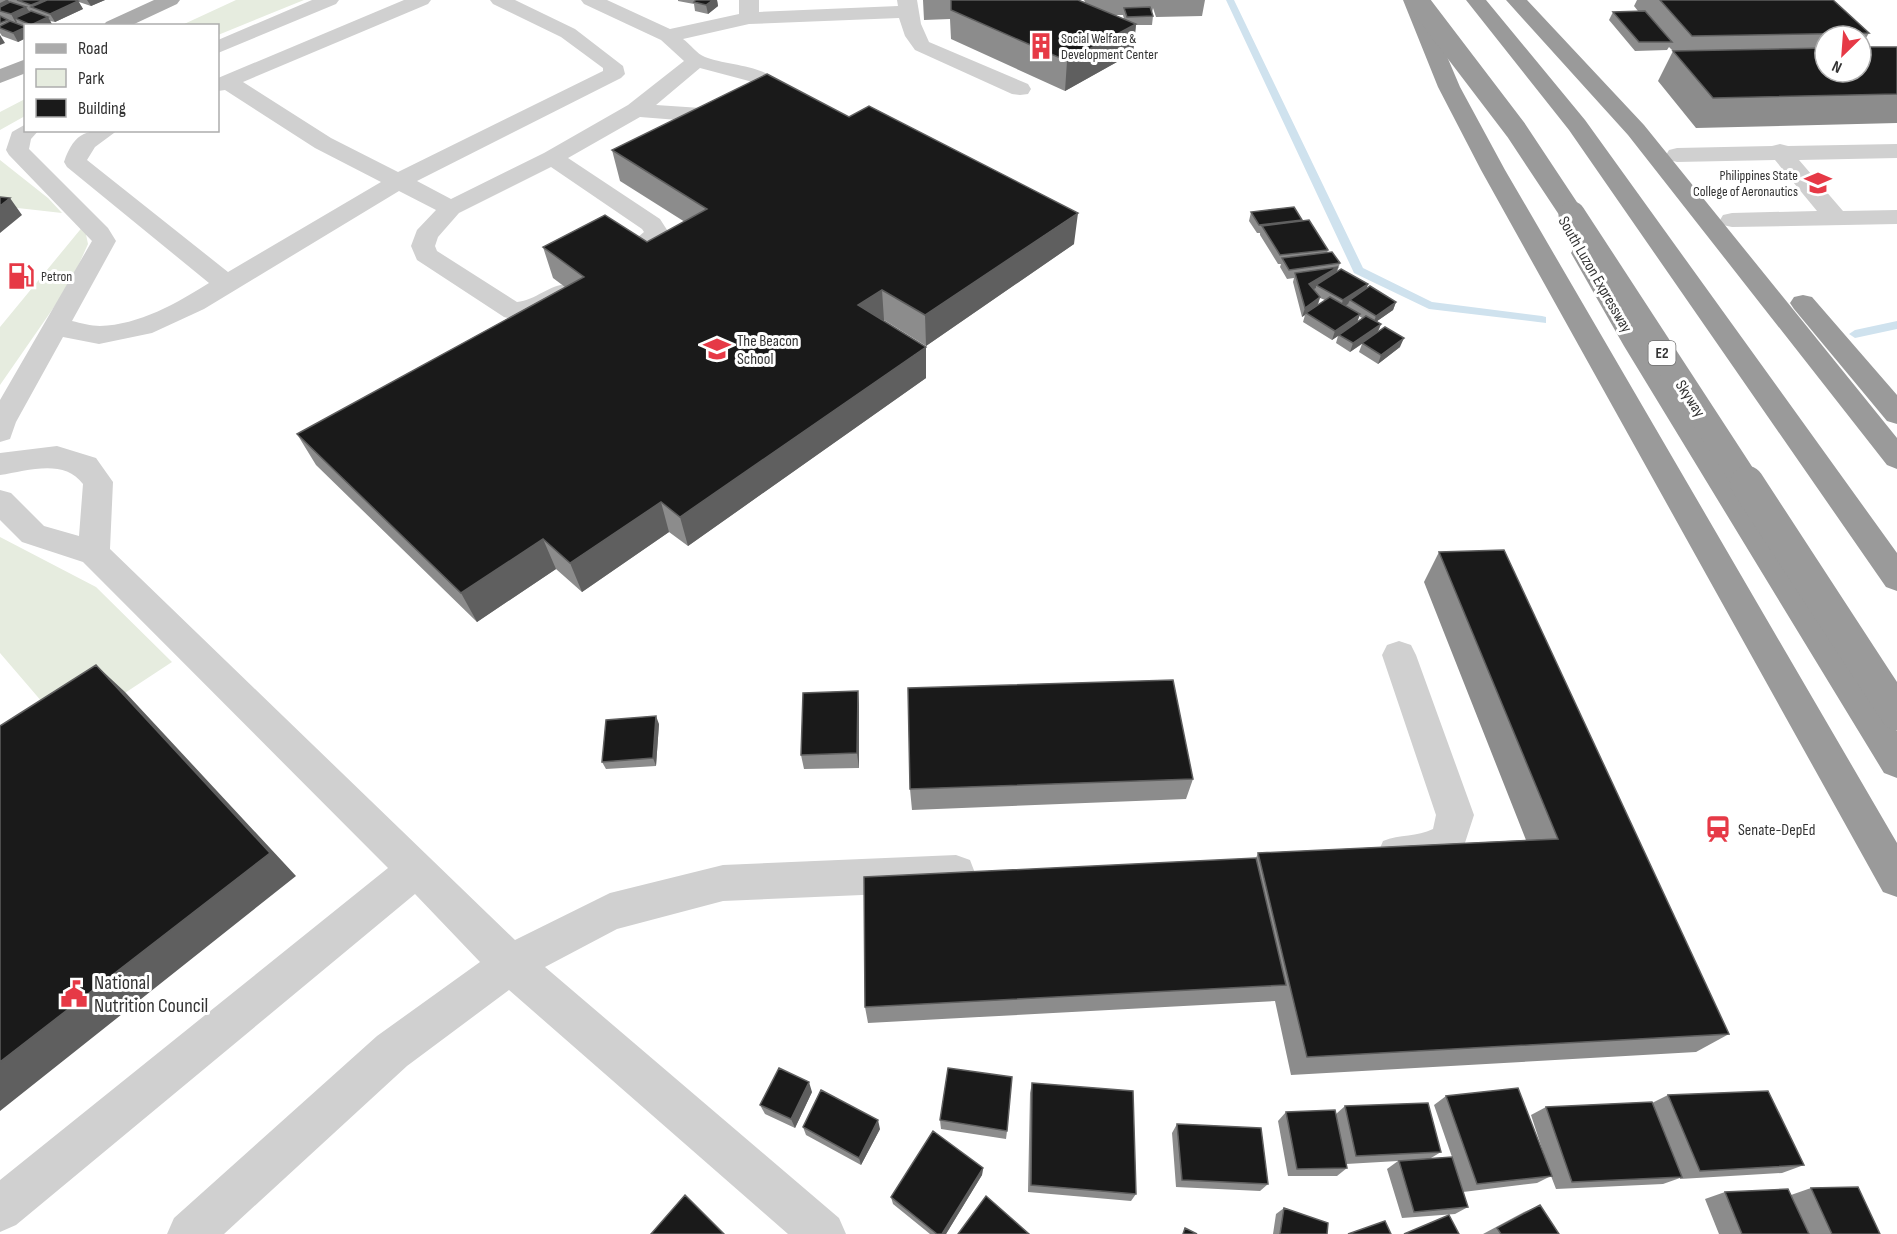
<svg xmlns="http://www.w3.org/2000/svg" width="1897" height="1234" font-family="'Sofia Sans Condensed',sans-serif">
<rect width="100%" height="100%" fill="#fff"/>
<path fill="#e6ecdf" d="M236 0H304L218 35V26L182 25Z
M25 99V116L0 130V112Z
M0 160 48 198 62 213 0 206Z
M84 225 88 244 70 284 0 385V327Z
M0 537 96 587 172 662 67 731 0 653Z"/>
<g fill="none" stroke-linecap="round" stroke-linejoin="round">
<path fill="#cfe2ee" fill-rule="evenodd" d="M1226 0H1234L1363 268 1432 302 1542 316 1546 317V323L1429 309 1354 273Z
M1897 321V329L1855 338 1849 334 1855 330Z"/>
<path fill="#d0d0d0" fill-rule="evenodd" d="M312 0H339L336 4 218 53V40Z
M404 0H431L428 4 243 82 331 138 398 172 603 71V68L561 37 493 4 490 0H515L575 29 623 66 625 74 621 78 417 181 451 199 544 153 628 105 684 61 661 40 584 4 581 0H607L670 29 739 14V0H759V12L898 6 897 0H917L921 24 929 42 1028 84 1031 89 1028 94 1020 95 1012 94 915 50 905 36 899 18 749 24 683 39C690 44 697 54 705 57 724 65 765 65 777 82L772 95 747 117 716 123 640 117 568 158 660 219 669 233C658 249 638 265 618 260L614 255C622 244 635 241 644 232L642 229 551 167 459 213 438 237 435 246 437 251 517 302C538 300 553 280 574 285L578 291C565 311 526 323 504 317L417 260 411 246 417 230 436 210 399 191 204 309 152 333 99 344 63 337 16 422 10 439 0 442V400L92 241 9 155 6 150 12 132 26 124V130H39L31 139 29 149 108 228 116 241 72 321C81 323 91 326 100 326 139 325 177 303 209 283L67 167 64 162C75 130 88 130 118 130L95 147 87 160 228 272 381 182 315 148 225 90 218 91V78ZM700 68 749 81 755 85 754 88 732 107 716 109 656 105Z
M1780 144 1788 146 1897 144V158L1799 160 1843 211 1897 210V224L1732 227 1723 225 1720 220 1723 215 1732 213 1817 211 1775 160 1677 162 1669 160 1666 155 1669 150 1677 148 1772 146Z
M57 446 96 458 113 482 110 549 515 940 610 893 723 865 956 855 970 860 975 873 970 886 956 891 723 901 617 929 545 967 839 1218 846 1234H788L509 990 407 1066 224 1234H167L174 1218 377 1036 480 962 415 894 16 1225 0 1232V1180L388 868 83 562 22 542 0 520V490L11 493 44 526 79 536 83 484C64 458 27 471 0 475V453Z
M1399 641 1411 645 1416 655 1474 815 1462 852C1436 865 1413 877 1383 865L1378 853 1383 841C1400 834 1417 837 1433 829L1436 815 1382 655 1387 645Z"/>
<path fill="#ababab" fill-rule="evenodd" d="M154 0H180L177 4 130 26H103L106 22Z
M26 59V73L0 83V69Z"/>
<path fill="#9a9a9a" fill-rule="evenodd" d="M1403 0H1423L1460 87 1505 170 1897 843V897L1883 892 1481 170 1438 87Z
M1466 0H1486L1585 120 1897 553V591L1886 587 1569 130Z
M1506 0H1527L1644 125 1897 438V469L1887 465 1628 135Z
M1583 245 1592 248 1595 253 1651 345 1897 731V778L1884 773 1624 346 1571 253 1574 248Z
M1803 295 1812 297 1897 395V424L1887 421 1794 309 1790 303 1794 297Z"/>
<path stroke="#9a9a9a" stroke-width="22" d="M1417 0 1516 130 1573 216"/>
<path stroke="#9a9a9a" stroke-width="27" d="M1572 215 1748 485"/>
<path stroke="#9a9a9a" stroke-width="34" d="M1747 483 1897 713"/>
</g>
<path fill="#8c8c8c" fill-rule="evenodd" d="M0 0H105L91 6 79 2 83 9 55 22 50 21 53 26H26V38L18 42 2 36 0 33Z
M678 0H717L718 6 708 14 695 11 694 4 678 1Z
M923 0H1078L1085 2 1084 0H1205L1202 16 1156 17 1153 8 1152 13 1153 16 1152 25H1136L1133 53 1065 91 951 39 950 19 924 20ZM1115 15H1123L1124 19Z
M1637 0H1833L1869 33 1861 46V36H1825V72L1897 47V123L1696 128 1658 81 1673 51 1669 47 1667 50 1635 51 1609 20 1613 12 1638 11 1634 6Z
M612 150 1074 244 926 346 884 320 883 321 926 378 688 546 669 532 582 592 556 569 477 622 316 465 297 434 565 287 553 278 543 247 647 242 685 222 620 181Z
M1251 212 1302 220V221L1328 250 1327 253 1340 263 1337 272 1368 284 1366 289 1396 302 1393 310 1377 321 1381 324 1378 332 1400 347 1378 364 1359 352 1362 344 1350 352 1336 343 1338 336 1332 340 1303 322 1305 315 1302 317 1293 282 1294 278 1287 279 1280 267 1281 264H1278L1260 235V233H1257L1249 221ZM1320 298 1325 300 1318 305ZM1359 316 1362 318 1357 322Z
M1439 552 1729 1034 1696 1052 1291 1075 1275 1001 868 1023 865 1007 1256 858 1258 853 1526 840 1424 582Z
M858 691 859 706V768L804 769 801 755Z
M659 724 656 766 606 769 602 762Z
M1193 779 1186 799 912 810 910 789Z
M1032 1083 1136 1194 1131 1201 1028 1192 1030 1093Z
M812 1092 795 1128 765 1114 760 1105Z
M1668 1095 1804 1165 1782 1173 1680 1179V1178L1663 1184 1556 1189 1551 1176 1537 1183 1463 1192 1468 1207 1455 1214 1402 1218 1387 1169 1398 1161 1346 1164 1347 1168 1337 1176H1288L1278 1121 1286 1112 1336 1114 1345 1106 1441 1152 1431 1158 1452 1157 1434 1105 1446 1096 1544 1155 1531 1115 1546 1107 1652 1103Z
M940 1120 1007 1131 1006 1139 941 1129Z
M1177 1124 1268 1184 1260 1191 1176 1187 1172 1133Z
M803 1127 880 1129 861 1165 806 1135Z
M983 1168 982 1175 946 1234H930L893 1204 891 1197Z
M1811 1188 1880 1234H1719L1705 1199 1725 1192 1791 1195Z
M1540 1205 1559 1234H1483L1524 1212Z
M1284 1208 1327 1234H1273L1276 1214Z"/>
<path fill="#5f5f5f" d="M6 0H8L13 8 0 11V3Z
M87 0H105L91 6Z
M713 0H717L718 6 708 14 706 5Z
M78 1 83 9 55 22 50 14Z
M26 7 32 15 15 18 17 22 16 23 11 14Z
M48 17 53 26 31 25Z
M1136 24 1133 53 1065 91 1067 61Z
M26 27V38L18 42 13 33Z
M0 35 5 43 0 45Z
M10 198 22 215 0 233V206Z
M1078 213 1074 244 926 346 925 315Z
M1338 267 1335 276 1316 285V288L1306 293 1309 284Z
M1368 284 1365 293 1350 300 1348 304 1340 309 1343 300Z
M882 290 884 320 860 336 858 305Z
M1320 297 1317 306 1306 313 1305 315 1302 317 1305 308Z
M1396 302 1393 310 1373 324 1376 316Z
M1360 314 1357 323 1332 340 1335 331Z
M1381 324 1377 333 1350 352 1353 343Z
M1404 338 1400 347 1378 364 1381 355Z
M926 347V378L688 546 680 517Z
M661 502 669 532 582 592 570 563Z
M543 539 556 569 477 622 461 593Z
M96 665 125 692 296 876 0 1111V1062Z
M858 691 859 706V768L857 753Z
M656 716 659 724 656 766 653 758Z
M809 1082 812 1092 795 1128 791 1119Z
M878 1120 880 1129 861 1165 859 1158Z
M983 1168 982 1175 946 1234H942Z"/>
<path fill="#1a1a1a" stroke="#5f5f5f" stroke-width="1.5" d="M17 0H44L31 5Z
M47 0H75L78 1 50 14 31 7Z
M696 0H713L706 5 694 2Z
M951 0H1078L1136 24 1067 61 951 10Z
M1660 0H1833L1869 33 1692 36Z
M10 2 26 7 11 14 0 11V7Z
M1150 7 1153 16 1127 17 1124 8Z
M31 11 48 17 31 25 15 18Z
M1645 11 1672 42H1639L1613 12Z
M0 16 8 20 0 23Z
M10 21 26 27 13 33 0 28V26Z
M1861 47H1897V94L1713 98 1673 51 1825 48V72H1861Z
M767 74 849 117 869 106 1078 213 925 315 882 290 858 305 926 347 680 517 661 502 570 563 543 539 461 593 297 434 584 277 543 247 605 215 647 242 707 209 612 150Z
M0 197 10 198 0 206Z
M1294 207 1302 220 1259 225 1251 212Z
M1309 220 1328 250 1280 255 1262 226Z
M1332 252 1340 263 1289 270 1282 258Z
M1338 267 1309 284 1320 297 1305 308 1295 273Z
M1341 269 1368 284 1343 300 1316 285Z
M1370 286 1396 302 1376 316 1350 300Z
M1330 297 1360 314 1335 331 1306 313Z
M1366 316 1381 324 1353 343 1339 335Z
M1385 327 1404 338 1381 355 1362 343Z
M1504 550 1729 1034 1307 1057 1258 853 1558 839 1439 552Z
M96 665 270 853 0 1062V726Z
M1173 680 1193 779 910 789 908 688Z
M858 691 857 753 801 755 803 693Z
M656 716 653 758 602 762 606 720Z
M1256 858 1286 985 865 1007 864 877Z
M779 1068 809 1082 791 1119 760 1105Z
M948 1068 1012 1077 1007 1131 940 1120Z
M1032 1083 1133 1091 1136 1194 1031 1185Z
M1518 1088 1552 1176 1477 1184 1446 1096Z
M821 1090 878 1120 859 1158 803 1127Z
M1768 1091 1804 1165 1700 1171 1668 1095Z
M1652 1102 1682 1177 1572 1182 1546 1107Z
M1428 1103 1441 1152 1356 1156 1345 1106Z
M1335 1110 1347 1168 1297 1169 1286 1112Z
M1177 1124 1261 1128 1268 1184 1182 1180Z
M933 1131 983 1168 942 1234H937L891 1197Z
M1452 1157 1468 1207 1414 1212 1399 1161Z
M1858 1187 1880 1234H1832L1811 1188Z
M1788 1189 1809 1234H1742L1725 1192Z
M685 1195 724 1234H651Z
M986 1196 1029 1234H958Z
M1540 1205 1559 1234H1501L1497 1228Z
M1284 1208 1328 1223 1327 1234H1280Z
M1449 1215 1459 1234H1404Z
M1385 1221 1391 1234H1348Z
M1185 1228 1197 1234H1183Z"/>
<defs>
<symbol id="building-bare" viewBox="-9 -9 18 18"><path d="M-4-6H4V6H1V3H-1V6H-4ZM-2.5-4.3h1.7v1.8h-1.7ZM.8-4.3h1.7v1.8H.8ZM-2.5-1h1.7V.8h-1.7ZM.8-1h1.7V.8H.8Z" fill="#e63946" stroke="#fff" stroke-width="2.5" paint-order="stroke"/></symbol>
<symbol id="university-bare" viewBox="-9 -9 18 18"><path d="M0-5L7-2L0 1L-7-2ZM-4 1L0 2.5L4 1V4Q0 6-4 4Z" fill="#e63946" stroke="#fff" stroke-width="2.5" paint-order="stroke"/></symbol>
<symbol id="fuel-bare" viewBox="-9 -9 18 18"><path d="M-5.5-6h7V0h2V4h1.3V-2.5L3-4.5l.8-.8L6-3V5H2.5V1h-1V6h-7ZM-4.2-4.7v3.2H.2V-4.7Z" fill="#e63946" stroke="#fff" stroke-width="2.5" paint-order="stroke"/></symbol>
<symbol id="school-bare" viewBox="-9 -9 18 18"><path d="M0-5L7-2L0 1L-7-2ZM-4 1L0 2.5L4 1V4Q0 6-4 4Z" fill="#e63946" stroke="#fff" stroke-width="2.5" paint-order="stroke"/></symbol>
<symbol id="station-bare" viewBox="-9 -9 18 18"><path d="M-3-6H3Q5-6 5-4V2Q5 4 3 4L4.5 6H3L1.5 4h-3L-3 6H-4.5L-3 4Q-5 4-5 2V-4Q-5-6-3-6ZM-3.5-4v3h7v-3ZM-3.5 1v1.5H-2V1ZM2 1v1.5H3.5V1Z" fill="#e63946" stroke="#fff" stroke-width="2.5" paint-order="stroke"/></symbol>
<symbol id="civic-bare" viewBox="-9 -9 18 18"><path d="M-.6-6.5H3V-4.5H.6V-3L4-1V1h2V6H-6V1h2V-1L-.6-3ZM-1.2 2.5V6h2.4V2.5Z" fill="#e63946" stroke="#fff" stroke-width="2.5" paint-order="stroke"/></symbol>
</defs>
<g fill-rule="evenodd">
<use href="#building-bare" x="1022" y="27" width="38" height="38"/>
<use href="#university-bare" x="1799" y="164" width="38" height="38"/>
<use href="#fuel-bare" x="2" y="257" width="38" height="38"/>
<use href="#school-bare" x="698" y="330" width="38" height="38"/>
<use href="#station-bare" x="1699" y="810" width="38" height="38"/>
<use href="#civic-bare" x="55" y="975" width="38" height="38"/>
</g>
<g text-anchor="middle" stroke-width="6" stroke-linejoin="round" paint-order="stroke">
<g font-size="14" fill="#333" stroke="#fff" text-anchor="start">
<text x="1061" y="43">Social Welfare &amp;<tspan x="1061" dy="16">Development Center</tspan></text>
<text x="1798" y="180" text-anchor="end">Philippines State<tspan x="1798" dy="16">College of Aeronautics</tspan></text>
<text x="41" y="281">Petron</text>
</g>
<rect fill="#fff" stroke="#707070" stroke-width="1.5" x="1648.5" y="341" width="27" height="24" rx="4.5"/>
<g font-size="15" font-weight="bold" fill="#333">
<text x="1662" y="358">E2</text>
</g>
<g font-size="16" fill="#333" stroke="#fff">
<text transform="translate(1596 274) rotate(60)" y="6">South Luzon Expressway</text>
<text transform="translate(1691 398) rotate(57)" y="6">Skyway</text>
</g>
<g font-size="16" fill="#333" stroke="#fff" text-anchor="start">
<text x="737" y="346">The Beacon<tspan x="737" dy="18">School</tspan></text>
<text x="1738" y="835">Senate-DepEd</text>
</g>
<g font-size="20" fill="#333" stroke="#fff" text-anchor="start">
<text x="94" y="989">National<tspan x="94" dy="23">Nutrition Council</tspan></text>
</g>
</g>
<rect x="24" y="24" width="195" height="108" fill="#ffffff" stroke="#adadad" stroke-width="1.5"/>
<rect x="36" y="44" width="30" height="9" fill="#ababab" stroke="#adadad" stroke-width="1.5"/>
<text x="78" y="54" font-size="18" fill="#333333">Road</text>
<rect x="36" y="69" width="30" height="18" fill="#e6ecdf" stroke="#adadad" stroke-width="1.5"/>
<text x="78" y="84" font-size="18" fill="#333333">Park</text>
<rect x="36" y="99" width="30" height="18" fill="#1a1a1a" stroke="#adadad" stroke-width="1.5"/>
<text x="78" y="114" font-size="18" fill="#333333">Building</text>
<g transform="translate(1843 54) rotate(205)"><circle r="28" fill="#ffffff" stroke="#adadad" stroke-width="1.5"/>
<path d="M0-4.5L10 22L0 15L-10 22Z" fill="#e63946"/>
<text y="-9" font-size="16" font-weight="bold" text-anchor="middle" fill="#333333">N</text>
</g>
</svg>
